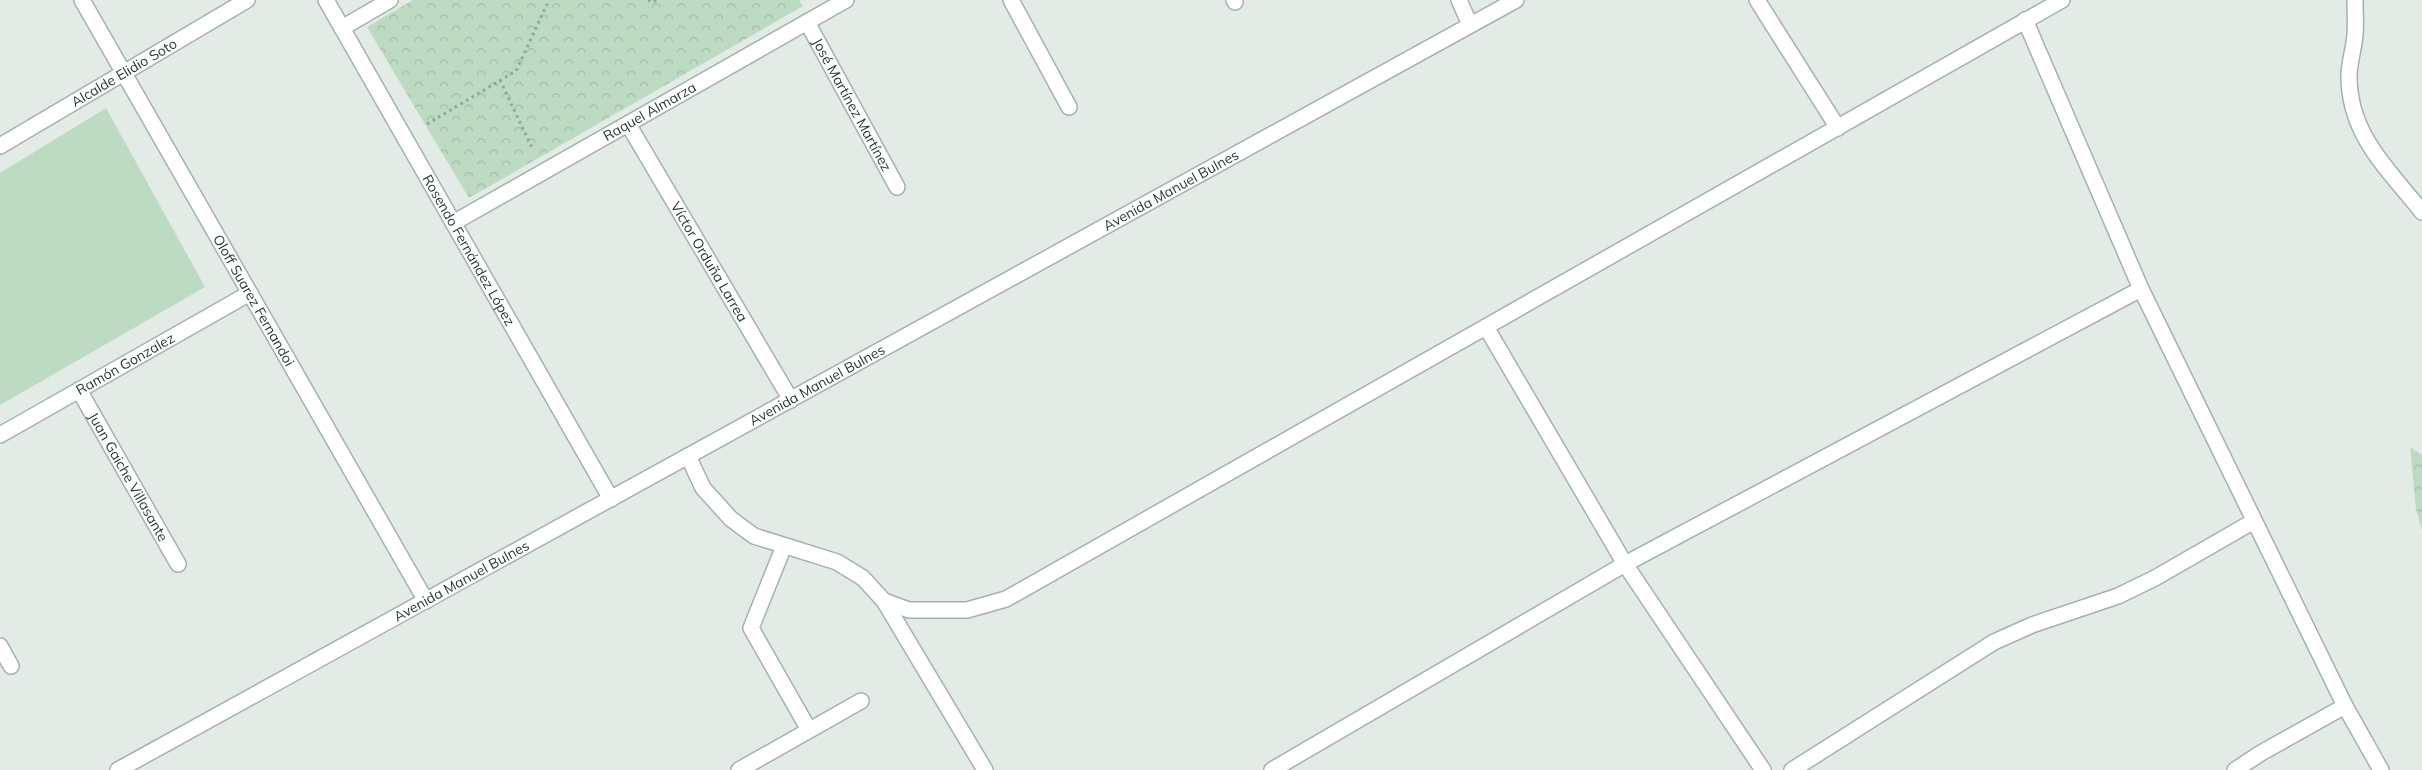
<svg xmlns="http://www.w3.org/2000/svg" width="2422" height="770" font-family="Mulish,sans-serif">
<defs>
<pattern id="forest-crowns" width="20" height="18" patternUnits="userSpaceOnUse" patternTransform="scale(1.25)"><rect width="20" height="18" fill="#bddac2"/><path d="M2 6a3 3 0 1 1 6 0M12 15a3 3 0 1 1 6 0" fill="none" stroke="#a2bca7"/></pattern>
</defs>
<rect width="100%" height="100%" fill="#e2ebe6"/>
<!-- grass -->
<path fill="#bddac2" d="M106 108 205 287 0 405V173Z"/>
<!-- forest -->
<path fill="url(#forest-crowns)" d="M413 0H799L803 6 469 198 367 27Z
M2410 447 2422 455V531L2416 509Z"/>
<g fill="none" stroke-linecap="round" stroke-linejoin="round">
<!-- minor casing -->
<g stroke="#a5b2ac" stroke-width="18">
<g id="minor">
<path id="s1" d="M82 0 426 601"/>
<path id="s2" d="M326 0 611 499"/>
<path d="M1011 0 1069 107"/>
<path d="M1234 0 1235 2"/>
<path d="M1459 0 1470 25"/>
<path d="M1757 0 1838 128"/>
<path d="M2355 0C2355 11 2356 23 2355 35 2354 48 2349 63 2349 76 2349 135 2388 169 2422 212"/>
<path d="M2025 20 2141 289 2345 706 2381 770"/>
<path id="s3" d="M807 22 897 187"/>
<path d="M342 28 390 0"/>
<path id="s4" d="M628 124 791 400"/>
<path id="s5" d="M0 146 247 0"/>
<path id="s6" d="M453 223 846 0"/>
<path d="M1486 327 1625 564 1763 770"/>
<path id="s7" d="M79 390 178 564"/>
<path id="s8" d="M0 435 250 293"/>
<path d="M688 456 703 488 731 519 754 536 837 562 863 578 884 601 909 610H967L1006 599 2062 0"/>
<path d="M784 546 751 628 809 730"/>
<path d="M884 601 985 770"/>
<path d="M0 646 11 666"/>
<path d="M739 770 861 701"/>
<path d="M1272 770 1625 564 2141 289"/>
<path d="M1792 770 1994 642 2032 625 2118 596 2155 578 2254 521"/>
<path d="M2235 770 2261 753 2345 706"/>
</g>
</g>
<!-- tertiary casing -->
<g stroke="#a5b2ac" stroke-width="18">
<g id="tertiary">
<path id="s9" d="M118 770 1516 0"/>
</g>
</g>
<!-- path -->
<path stroke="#86ab9b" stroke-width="3" stroke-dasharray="2.5 4" stroke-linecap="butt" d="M648 0 653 2 656 0
M500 80 532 148
M427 124 516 71 549 0"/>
<!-- minor -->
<use href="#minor" stroke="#fff" stroke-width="15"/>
<!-- tertiary -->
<use href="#tertiary" stroke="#fff" stroke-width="15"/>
</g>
<g text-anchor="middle" stroke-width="4" stroke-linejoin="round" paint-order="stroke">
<!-- street labels -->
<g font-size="14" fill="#243a32" stroke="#f2f8f4">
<text dy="5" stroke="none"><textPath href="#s5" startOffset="144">Alcalde Elidio Soto</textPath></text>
<text dy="5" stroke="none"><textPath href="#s3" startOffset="94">José Martínez Martínez</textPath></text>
<text dy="5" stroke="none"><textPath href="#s6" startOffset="226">Raquel Almarza</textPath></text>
<text dy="5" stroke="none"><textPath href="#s9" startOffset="1202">Avenida Manuel Bulnes</textPath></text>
<text dy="5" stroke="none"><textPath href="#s2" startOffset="288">Rosendo Fernández López</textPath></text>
<text dy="5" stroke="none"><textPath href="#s4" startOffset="160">Víctor Orduña Larrea</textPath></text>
<text dy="5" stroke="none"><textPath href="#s1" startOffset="346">Oloff Suarez Fernandoi</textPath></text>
<text dy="5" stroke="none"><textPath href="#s8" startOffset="144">Ramón Gonzalez</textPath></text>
<text dy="5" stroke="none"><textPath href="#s9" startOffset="798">Avenida Manuel Bulnes</textPath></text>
<text dy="5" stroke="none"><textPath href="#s7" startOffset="100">Juan Gaiche Villasante</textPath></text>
<text dy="5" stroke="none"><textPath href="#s9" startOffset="392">Avenida Manuel Bulnes</textPath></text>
</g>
</g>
</svg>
